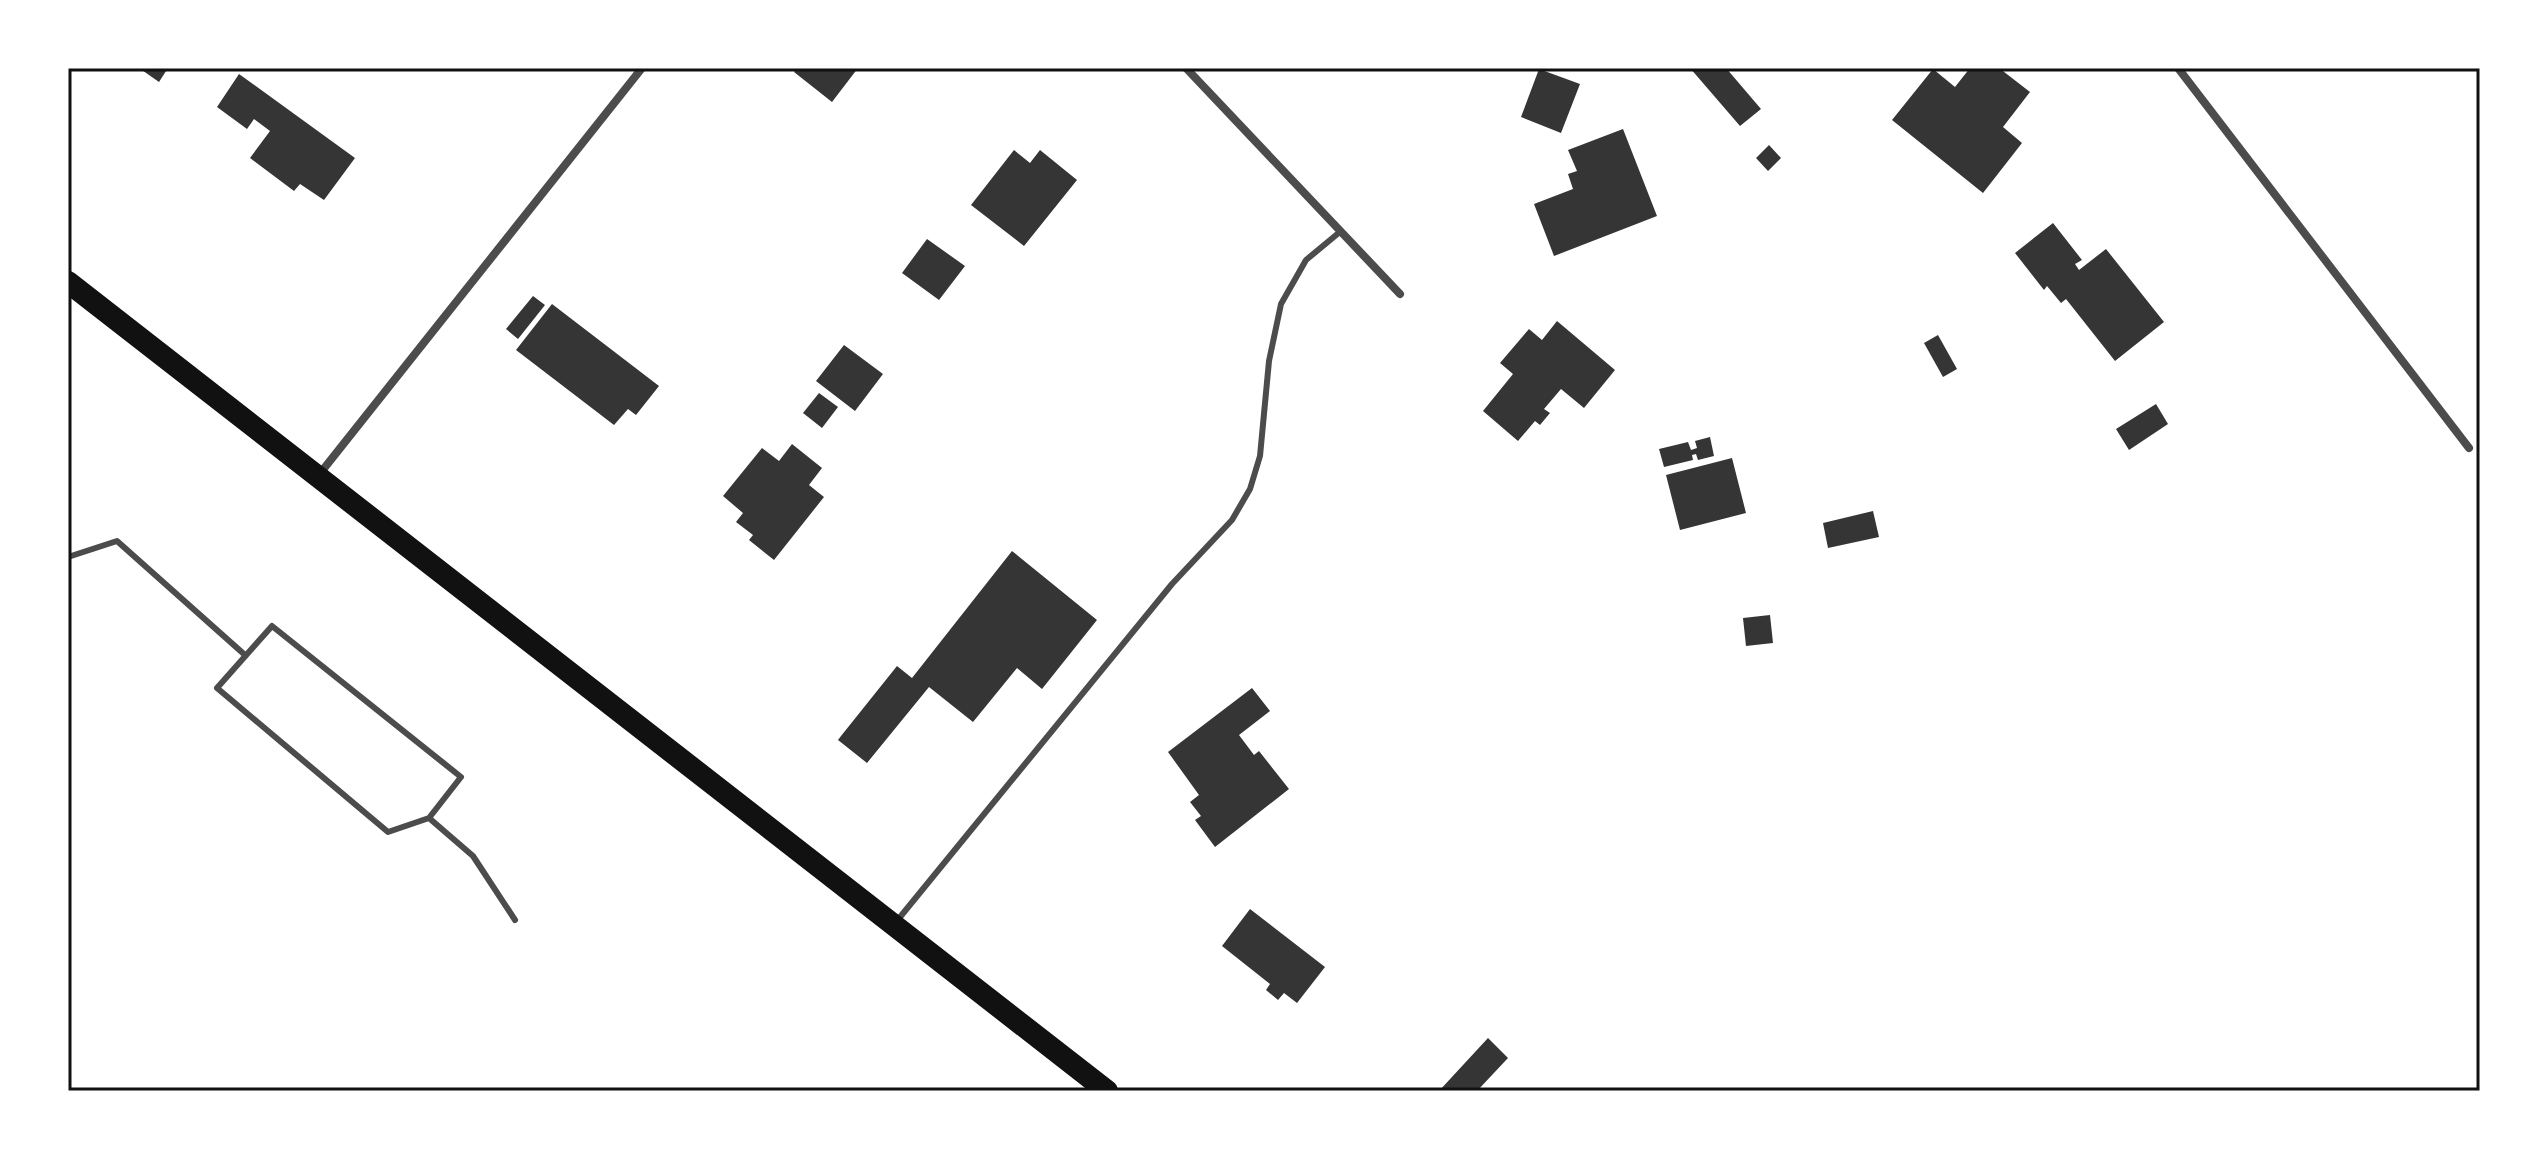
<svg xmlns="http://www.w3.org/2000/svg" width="2548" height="1159" font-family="Roboto,sans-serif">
<rect width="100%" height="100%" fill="#fff"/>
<!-- building -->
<path fill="#353535" d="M139 68H168L159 82Z
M797 68H858L832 102 794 72Z
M1690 68H1726L1761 109 1740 126Z
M1970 68H1999L2030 92 2003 127 2022 143 1983 193 1892 120 1933 69 1955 87Z
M1539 69 1580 84 1561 133 1521 117Z
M239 74 355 158 324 200 300 184 294 191 250 158 270 131 254 119 247 129 217 107Z
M1623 129 1657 216 1554 256 1534 204 1573 189 1568 174 1577 171 1568 150Z
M1769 145 1781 158 1768 171 1756 158Z
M1014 150 1030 163 1040 150 1077 180 1024 246 971 205Z
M2053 223 2082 260 2075 264 2079 270 2106 249 2164 322 2115 361 2066 299 2061 303 2047 286 2044 290 2015 253Z
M927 239 965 266 939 300 902 273Z
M533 296 545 305 518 339 506 329Z
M552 304 659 386 636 415 628 409 614 425 516 350Z
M1557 321 1615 370 1584 408 1561 389 1544 409 1550 413 1540 425 1535 421 1518 441 1483 411 1513 374 1500 363 1529 329 1542 340Z
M1938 335 1957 369 1943 377 1924 343Z
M844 345 883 374 855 411 816 381Z
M819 393 838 407 822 428 803 413Z
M2156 404 2168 424 2129 450 2116 429Z
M1710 437 1714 456 1698 460 1696 454 1692 455 1693 460 1664 467 1659 449 1688 442 1691 450 1697 448 1695 441Z
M792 444 822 468 809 485 824 497 774 560 749 540 753 535 736 522 743 513 723 496 762 448 779 461Z
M1732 458 1746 513 1680 530 1666 475Z
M1873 511 1879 537 1828 548 1823 523Z
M1012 551 1097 620 1042 689 1017 668 973 722 929 687 867 763 838 740 841 736 897 666 912 678Z
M1770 615 1773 643 1746 646 1743 618Z
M1252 688 1270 711 1239 735 1254 755 1259 751 1289 789 1215 847 1195 820 1201 816 1190 802 1199 795 1168 752Z
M1250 909 1325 967 1297 1003 1284 993 1278 1000 1266 990 1270 984 1222 946Z
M1488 1038 1508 1058 1477 1091H1439Z"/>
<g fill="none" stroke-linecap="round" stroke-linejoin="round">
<!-- service -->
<path stroke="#4c4c4c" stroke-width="6" d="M68 557 117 541 245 655
M272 626 461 777 429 818 388 832 217 688Z
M429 818 473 856 515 920
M896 922 1172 584 1232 520 1250 489 1260 456 1269 361 1281 304 1306 260 1341 231"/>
<!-- minor -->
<path stroke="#4c4c4c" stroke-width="8" d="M1186 68 1400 294
M2178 68 2469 448
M318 476 642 68"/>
<!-- trunk -->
<path stroke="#111" stroke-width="22" d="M68 282 1107 1091"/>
</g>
<!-- border -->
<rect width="2548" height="1159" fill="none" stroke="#ffffff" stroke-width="140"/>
<rect x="70" y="70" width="2408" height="1019" fill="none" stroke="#111" stroke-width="3"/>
</svg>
